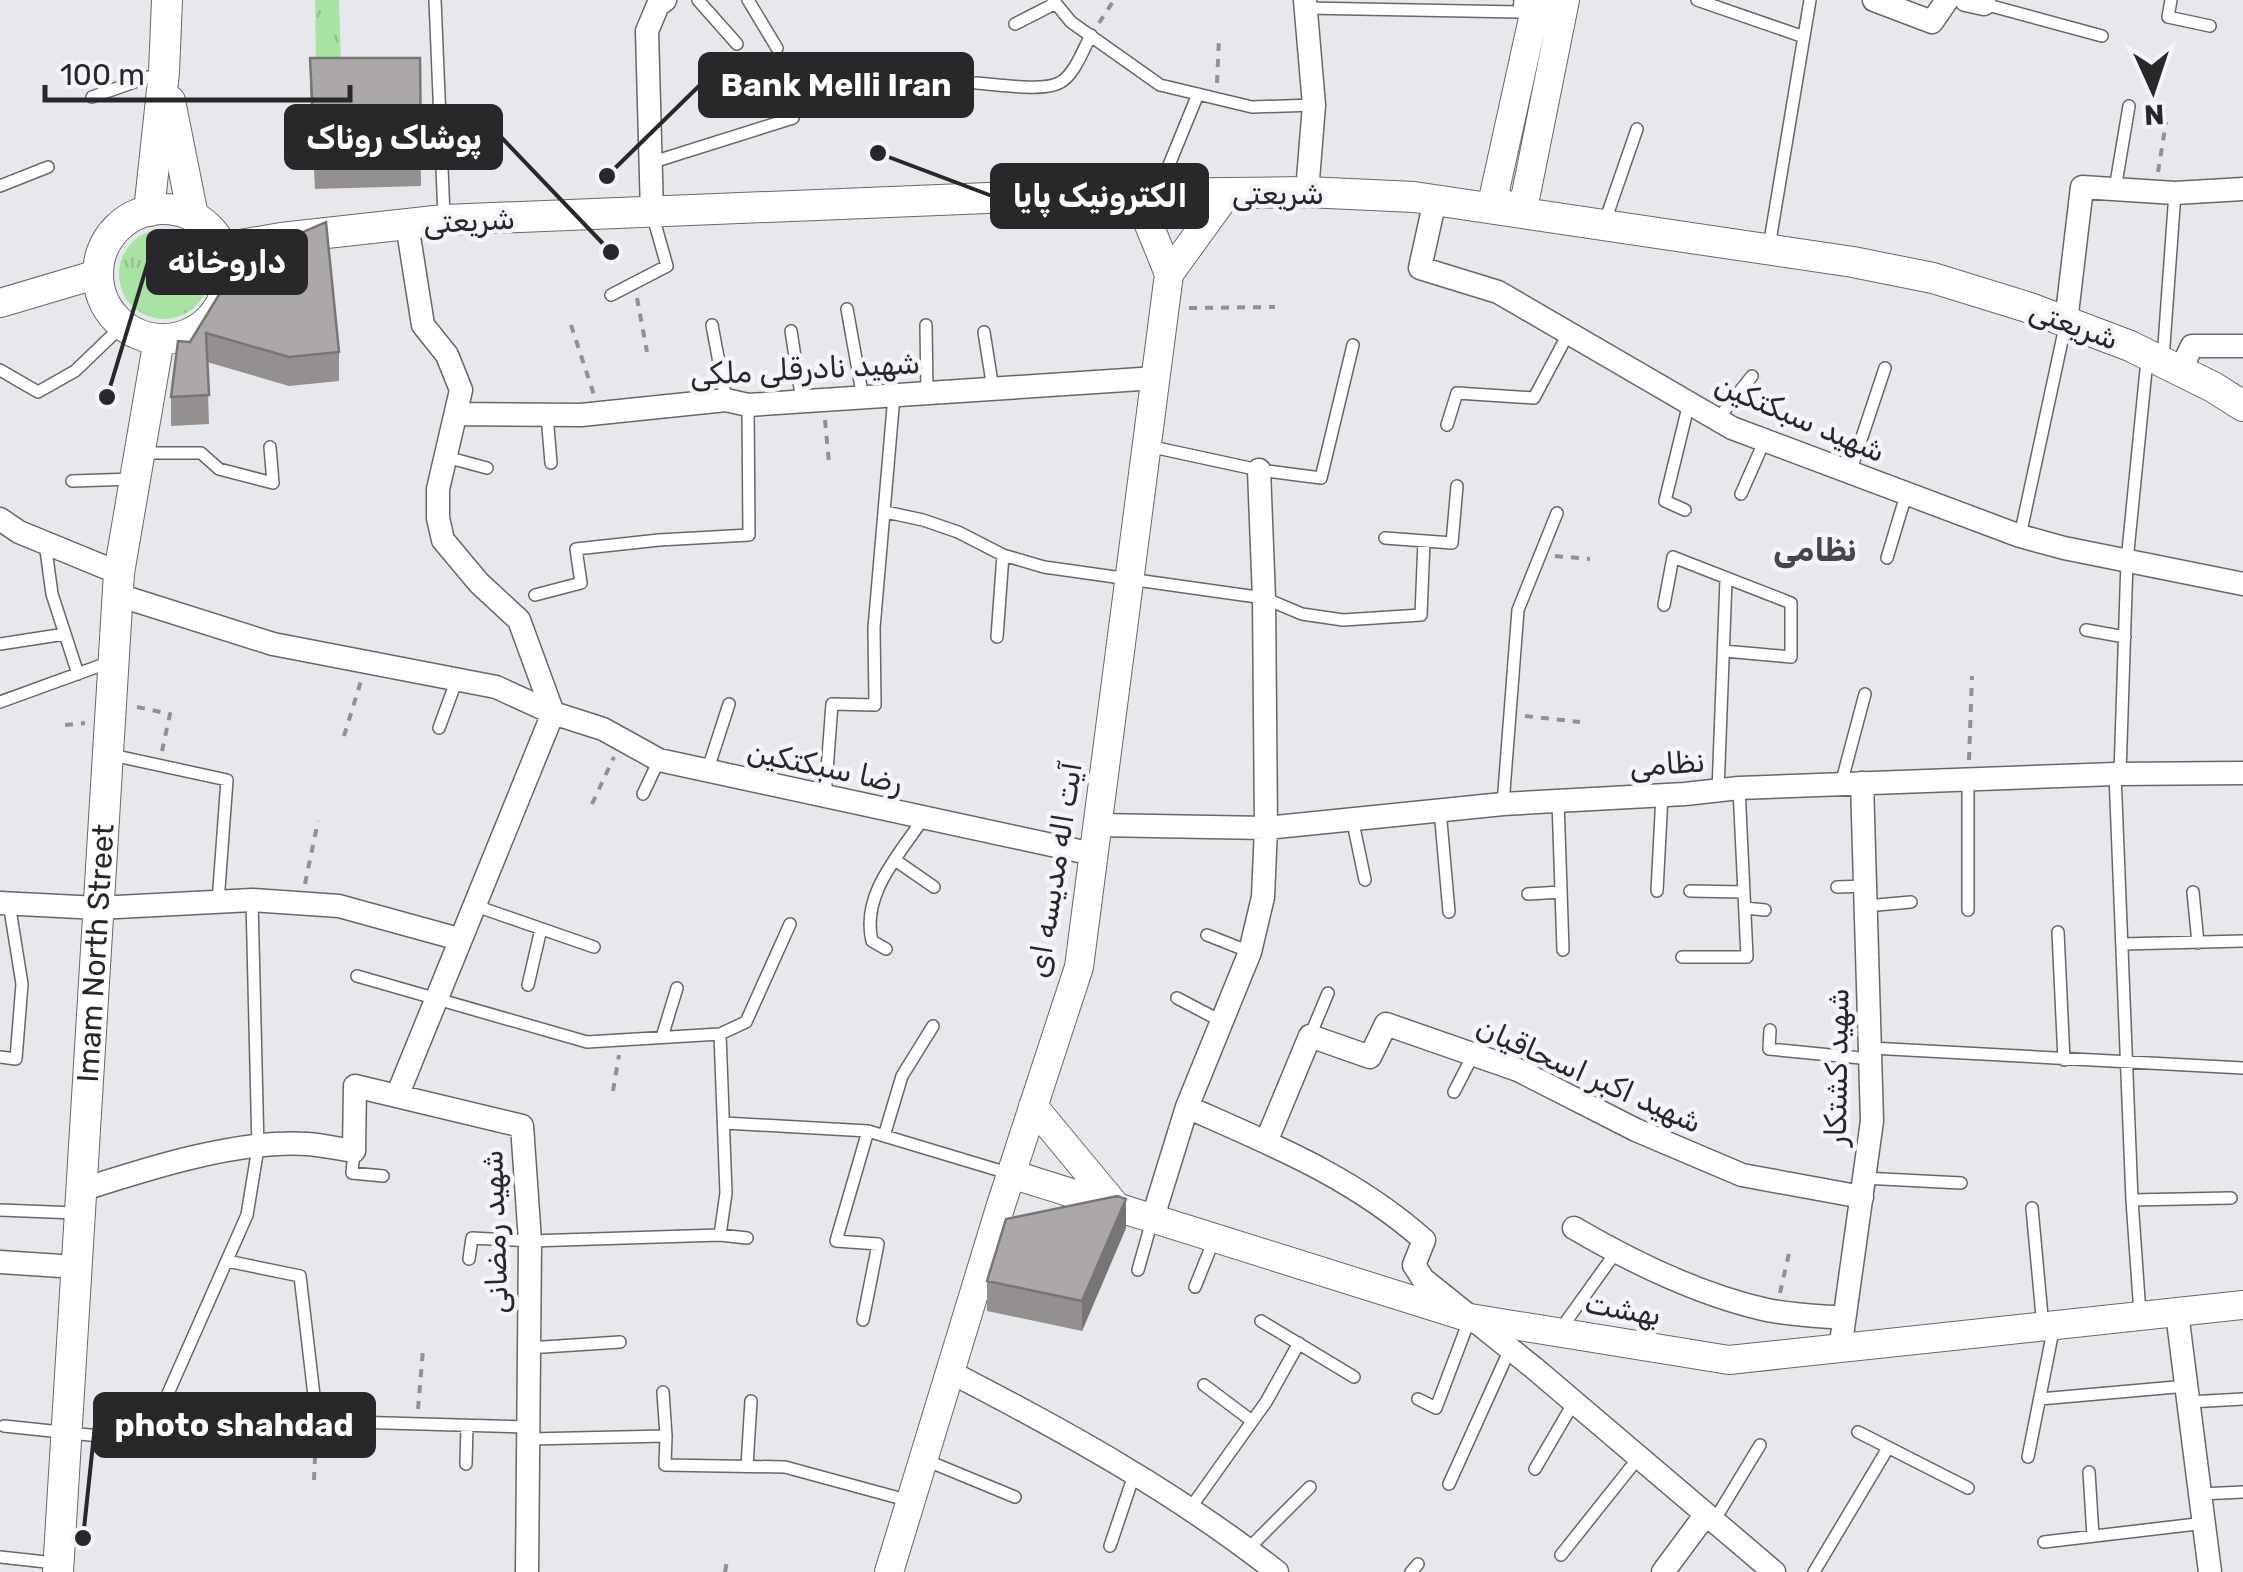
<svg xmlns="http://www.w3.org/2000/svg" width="2243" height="1572" font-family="Rubik,'Noto Naskh Arabic',sans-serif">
<defs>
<pattern id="grass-tufts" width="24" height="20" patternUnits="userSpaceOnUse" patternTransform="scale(2.5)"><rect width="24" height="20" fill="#a8e3a3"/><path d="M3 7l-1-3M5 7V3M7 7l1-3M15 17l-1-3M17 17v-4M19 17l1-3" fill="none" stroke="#91c38c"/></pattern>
</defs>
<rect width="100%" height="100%" fill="#e6e8eb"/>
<!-- grass -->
<path fill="url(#grass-tufts)" d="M315 0H339L341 63H316Z
M119 274a45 45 0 1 1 90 0a45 45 0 1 1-90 0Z"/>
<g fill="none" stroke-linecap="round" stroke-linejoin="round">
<!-- service casing -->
<g stroke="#66676a" stroke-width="14">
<path id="service" d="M435 0 444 216
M698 0 737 44
M748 0 777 48
M1053 0 1071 22 1160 85 1252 107 1314 105
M1697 0 1804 37
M2171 0 2168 17 2210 26
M1984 4 2102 36
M1306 8 1519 12 1520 0
M1015 24 1056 3
M976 83C995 84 1042 92 1059 83 1074 76 1083 50 1091 35
M92 97 160 73
M650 163 793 118
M0 186 48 167
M2115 189 2129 106
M1158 192 1198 94
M1604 224 1637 129
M1769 247 1810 0
M611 295 667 266 652 213
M847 309 863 398
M712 325 726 400
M926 325 927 393
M791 331 802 401
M984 332 993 389
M2163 359 2175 193
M0 370 38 392 75 371 123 325
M547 415 551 463
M1717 420 1752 376
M1447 425 1457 393 1534 398 1568 334
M1148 446 1259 470 1321 478 1353 345
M143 453H201L219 469 273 483 270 447
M446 457 487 468
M1850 473 1885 368
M72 481 134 479
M1741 494 1764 442
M1685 510 1665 501 1689 403
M886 512 923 520 958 532 1003 555 1044 567 1264 598 1302 614 1343 620 1421 615 1424 541
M2020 536 2066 322
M1385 538 1452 543 1457 486
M45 543 52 594 78 674
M1887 558 1906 495
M535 595 581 583 576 549 659 540 749 535 748 405
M1664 605 1673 557 1791 603V657L1724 651
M2086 630 2125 637
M997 637 1003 555
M0 644 65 634
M0 702 110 662
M439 728 457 679
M112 755 227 780 218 902
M707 772 729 704
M2115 774 2132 1200 2140 1314
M2120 774 2127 561 2147 360
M1968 780V910
M1841 784 1865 694
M1718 791 1726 580
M643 794 659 760
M825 797 832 704 875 705 874 628 894 396
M1558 801 1563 950
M1503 804 1518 610 1557 513
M1440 810 1449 912
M1352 818 1365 880
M895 860 934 887
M1837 887 1866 886
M1657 891 1662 795
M1690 891 1744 892
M2193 892 2198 943
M1528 894 1561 892
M473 905 594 947
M1866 906 1911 902
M1745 908 1765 910
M2058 932 2064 1060
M1207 935 1250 952
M2122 944 2243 941
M886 949 872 941C861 895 898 856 923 819
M1682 957H1747L1739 788
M357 976 587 1042 720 1034 726 1193 720 1235
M528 985 541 929
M1177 998 1221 1021
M1770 1030 1769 1049 1871 1059
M720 1034 746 1022 790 924
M1310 1036 1328 993
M662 1037 677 988
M1871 1048 2243 1068
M0 1057 16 1059 22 984 9 903
M1454 1092 1473 1055
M725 1123 868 1131 1011 1174
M884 1136 902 1076 933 1026
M354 1151 352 1173 383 1176
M1863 1178 1961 1183
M2132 1200 2231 1198
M2032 1208 2043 1327
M0 1210 76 1213
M469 1259 472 1238 530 1241 720 1235 747 1238
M227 1261 300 1276 317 1421 527 1427
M1138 1270 1153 1217
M1195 1287 1215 1237
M863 1320 878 1244 836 1241 868 1131
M1261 1321 1354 1377
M1560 1330 1616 1252
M528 1348 620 1342
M1204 1385 1252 1421
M663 1392 666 1436
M1418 1399 1436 1408 1470 1318
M2040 1399 2187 1386
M2189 1402 2243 1399
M4 1426 147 1441 247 1215 258 1148 252 900
M1858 1432 1968 1488
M529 1439 666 1436 665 1465 785 1467 910 1501
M147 1441 175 1426 236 1425
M2028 1457 2054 1326
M923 1459 1015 1497
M466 1464 467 1425
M747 1466 751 1401
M1535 1469 1574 1402
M2089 1472 2093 1536
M1449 1484 1510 1349
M2201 1494 2243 1492
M1189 1510 1266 1402 1299 1343
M1714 1521 1760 1445
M2044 1542 2205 1523
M1110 1546 1134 1475
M1248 1549 1310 1487
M1561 1555 1639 1457
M0 1557 55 1563
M1411 1572 1418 1564
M1814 1572 1888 1448"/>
</g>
<!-- minor casing -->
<g stroke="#66676a" stroke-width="25">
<path id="minor" d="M1305 0 1314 105 1307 192
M1874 0 1932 22 1947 0
M1966 0 1984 4V0
M1435 200 1420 268 1498 292 1732 428 2020 536 2064 548 2243 584
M652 213 647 31 658 5 665 0
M407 224 423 325 447 355 461 390 438 489V518L443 540 479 583 519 620 553 713
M2066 322 2082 187 2175 193 2243 189
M2180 371 2192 346H2243
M457 414 581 415 726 400 748 405 1156 378
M0 519 19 532 119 573
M118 595 273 644 496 687 553 713 603 729 659 760 1093 854
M1097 825 1266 828 1503 804 1685 794 1739 788 2115 774 2243 773
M0 903 98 908 252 900 339 906 459 939
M397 1096 553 713
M1187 1107C1273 1145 1353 1177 1424 1240L1414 1265 1423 1279 1534 1368 1774 1572
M1266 1142 1310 1036 1370 1057 1386 1024 1518 1070 1636 1130 1742 1175 1862 1197
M81 1190C146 1169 239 1139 308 1144 323 1145 338 1149 354 1151L355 1086 522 1126 530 1241 527 1572
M1153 1217 1187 1107 1250 952 1263 897 1266 828 1264 598 1259 470
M1574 1228C1634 1263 1699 1295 1767 1310 1792 1315 1819 1316 1844 1318
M0 1262 76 1267
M2177 1313 2210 1572
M1840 1350 1872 1121 1862 783
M950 1372C1063 1430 1177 1493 1277 1572
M1663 1572 1706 1514"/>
</g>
<!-- tertiary casing -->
<g stroke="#66676a" stroke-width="30">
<path id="tertiary" d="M1537 0 1494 195 1510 210 1525 199 1565 0
M1169 274 1227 194
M0 303 98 274
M1033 1106 1115 1205
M1011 1174 1470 1318 1729 1360 2243 1305
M889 1572 1001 1205 1079 967 1169 274 1137 195"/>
</g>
<!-- secondary casing -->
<g stroke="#66676a" stroke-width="32">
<g id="secondary">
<path d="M170 101 193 216"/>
<circle cx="163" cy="274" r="65"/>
<path d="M149 211 164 72 167 0"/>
<path d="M223 248 281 238 444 220 1063 195 1307 192 1414 197 1853 262 1933 278 2030 308 2130 346 2213 387 2243 406"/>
<path id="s1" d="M58 1572 119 573 159 339"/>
</g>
</g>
<!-- path -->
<path stroke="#909194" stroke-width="4" stroke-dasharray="8 8" stroke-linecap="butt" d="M1099 23 1114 0
M1217 83 1219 38
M2158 172 2166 122
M637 298 647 352
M1189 308 1275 307
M571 325 594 395
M825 420 829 463
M1555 556 1590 559
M137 707 170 714 162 751
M1525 716 1580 722
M65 725 85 723
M344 736 361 681
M1969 760 1972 676
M592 804 614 757
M305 884 318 821
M613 1091 619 1055
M1780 1293 1790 1249
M418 1409 423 1350
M314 1480 316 1435
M725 1572 727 1561"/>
<!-- service -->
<use href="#service" stroke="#fff" stroke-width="11"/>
<!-- minor -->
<use href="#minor" stroke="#fff" stroke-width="22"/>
<!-- tertiary -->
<use href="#tertiary" stroke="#fff" stroke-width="28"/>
<!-- secondary -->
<use href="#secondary" stroke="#fff" stroke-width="30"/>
</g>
<!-- wall -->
<path fill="#949090" d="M310 58H420L421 186 315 189 310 88Z
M241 259 339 352V381L289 386 207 362 209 424 171 426V397Z
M1126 1228 1082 1331 987 1311V1281Z"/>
<!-- shaded-wall -->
<path fill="#787675" d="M1126 1199V1228L1082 1331V1301Z"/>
<!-- building -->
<path fill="#aca8a7" stroke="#787675" stroke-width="2.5" d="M310 58H420L421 156 315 159Z
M326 222 339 352 289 357 206 333 209 395 171 397 178 341 190 342 241 259Z
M1117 1196 1126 1199 1082 1301 987 1281 1006 1219Z"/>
<g text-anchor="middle" stroke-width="9" stroke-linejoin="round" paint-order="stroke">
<!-- street labels -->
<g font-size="30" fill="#28282a" stroke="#f3f5f9">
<text x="1278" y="204">شریعتی</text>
<text transform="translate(469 221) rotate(-3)" y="10">شریعتی</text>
<text transform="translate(2074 325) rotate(20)" y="10">شریعتی</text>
<text transform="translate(805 369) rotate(-3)" y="10">شهید نادرقلی ملکی</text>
<text transform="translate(1800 418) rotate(23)" y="10">شهید سبکتکین</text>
<text transform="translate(1667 764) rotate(-4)" y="10">نظامی</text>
<text transform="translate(825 767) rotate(12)" y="10">رضا سبکتکین</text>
<text transform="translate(1055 870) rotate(-81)" y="10">آیت اله مدیسه ای</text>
<text dy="10" stroke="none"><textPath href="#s1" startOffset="620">Imam North Street</textPath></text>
<text transform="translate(1837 1067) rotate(-89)" y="10">شهید کشتکار</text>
<text transform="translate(1589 1075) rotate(24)" y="10">شهید اکبر اسحاقیان</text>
<text transform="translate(495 1232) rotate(-92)" y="10">شهید رمضانی</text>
<text transform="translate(1623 1309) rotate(10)" y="10">بهشت</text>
</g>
<!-- neighbourhood labels -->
<g font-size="32" font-weight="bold" fill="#454649" stroke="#f3f5f9">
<text x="1815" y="561">نظامی</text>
</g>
</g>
<!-- callouts -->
<path fill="none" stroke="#28282a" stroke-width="4" d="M607 176L700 85M611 252L501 137M878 153L992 196M107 397L148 262M83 1538L95 1425"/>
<g fill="#28282a" stroke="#f3f5f9" stroke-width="4">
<circle cx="607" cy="176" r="10"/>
<circle cx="611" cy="252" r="10"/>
<circle cx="878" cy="153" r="10"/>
<circle cx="107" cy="397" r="10"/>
<circle cx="83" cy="1538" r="10"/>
</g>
<g fill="#28282a" stroke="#28282a" stroke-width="4">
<rect x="700" y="54" width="272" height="62" rx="10"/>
<rect x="286" y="106" width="215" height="62" rx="10"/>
<rect x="992" y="165" width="215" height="62" rx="10"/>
<rect x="148" y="231" width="158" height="62" rx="10"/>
<rect x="95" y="1394" width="279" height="62" rx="10"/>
</g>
<g font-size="32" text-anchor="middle" font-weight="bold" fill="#fff">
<text x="836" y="96">Bank Melli Iran</text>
<text x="394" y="149">پوشاک روناک</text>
<text x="1100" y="207">الکترونیک پایا</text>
<text x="227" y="273">داروخانه</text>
<text x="234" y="1436">photo shahdad</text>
</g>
<!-- north arrow -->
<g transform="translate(2153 90) rotate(177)" stroke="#f3f5f9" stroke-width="8" paint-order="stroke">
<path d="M0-8L18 38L0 25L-18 38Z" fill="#28282a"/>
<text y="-15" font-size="28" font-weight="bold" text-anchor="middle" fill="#28282a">N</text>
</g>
<!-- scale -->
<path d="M45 85v15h305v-15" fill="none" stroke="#28282a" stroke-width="5"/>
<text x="60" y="85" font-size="30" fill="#28282a" stroke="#f3f5f9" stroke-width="8" paint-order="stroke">100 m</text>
</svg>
